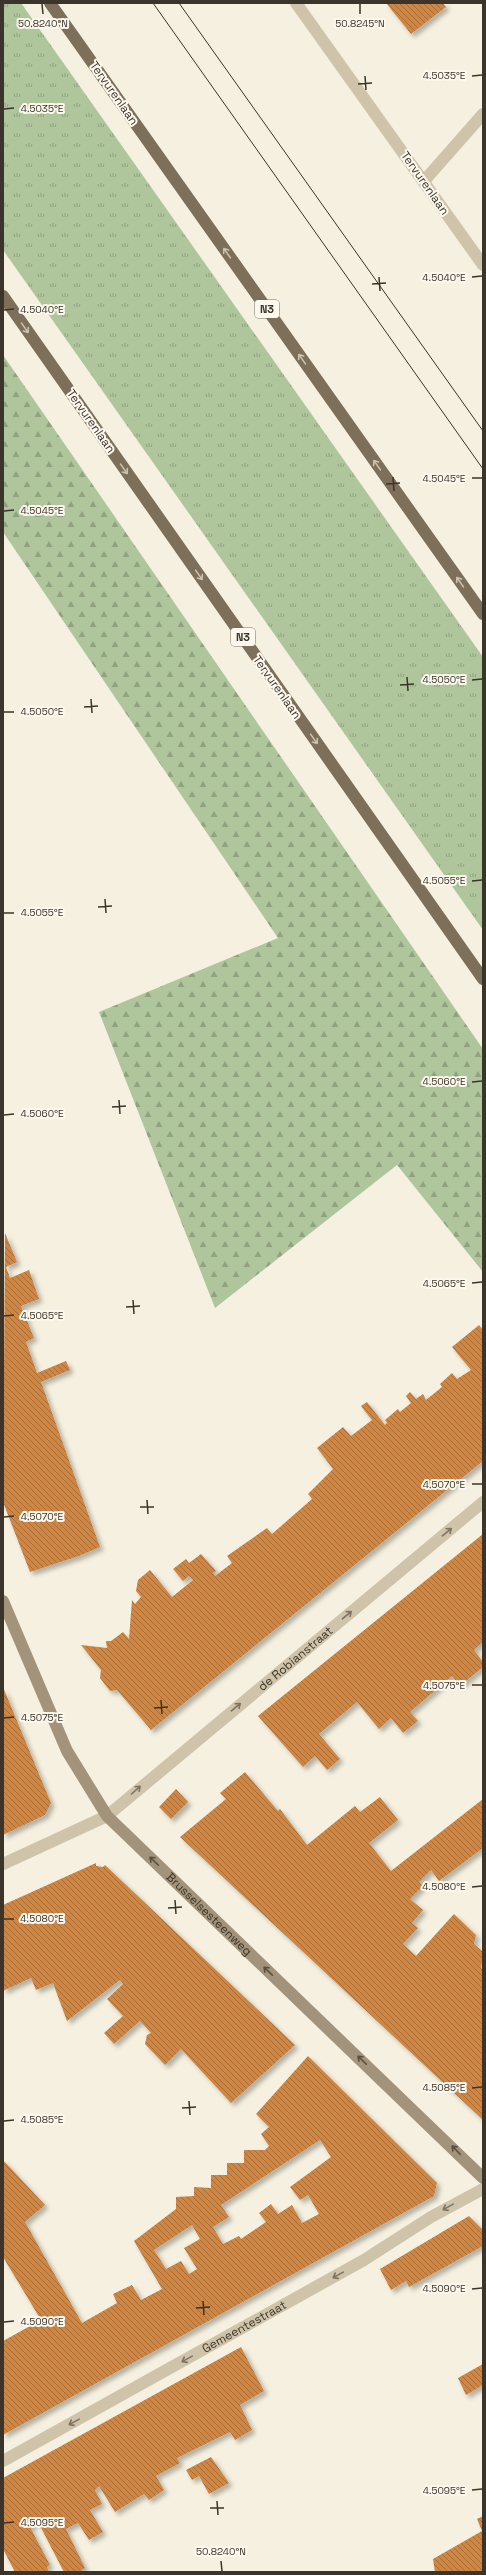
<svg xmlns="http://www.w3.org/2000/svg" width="486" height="2575" font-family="'Space Grotesk',sans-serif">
<defs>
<pattern id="grass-tufts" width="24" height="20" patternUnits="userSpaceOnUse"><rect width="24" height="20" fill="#afc69d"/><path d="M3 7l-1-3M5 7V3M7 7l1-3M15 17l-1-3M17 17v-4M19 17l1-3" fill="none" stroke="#90a280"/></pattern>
<pattern id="forest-firs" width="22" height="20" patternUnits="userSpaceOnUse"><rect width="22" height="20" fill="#afc69d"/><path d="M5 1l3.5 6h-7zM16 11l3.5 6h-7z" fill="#90a280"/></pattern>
<pattern id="building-back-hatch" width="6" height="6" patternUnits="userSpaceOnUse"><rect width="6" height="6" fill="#cf8643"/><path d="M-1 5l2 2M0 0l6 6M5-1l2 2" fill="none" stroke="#a96e38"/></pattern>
<filter id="shadow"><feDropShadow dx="3.5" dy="3.5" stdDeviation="2" flood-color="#0004"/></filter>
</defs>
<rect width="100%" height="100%" fill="#f5f0df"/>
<!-- grass -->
<path fill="url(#grass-tufts)" d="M3 3H21L483 657V930L3 250Z"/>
<!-- forest -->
<path fill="url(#forest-firs)" d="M3 355 483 1049V1272L397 1165 215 1308 99 1012 278 938 3 532Z"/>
<!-- building -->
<path fill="url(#building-back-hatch)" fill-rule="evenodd" filter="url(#shadow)" d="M386 3H443L446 7 411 34Z
M5 1233 17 1262 6 1267 10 1278 29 1270 39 1299 21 1306 34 1338 26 1342 37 1373 66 1361 70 1370 41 1382 100 1547 79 1556 30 1572 3 1502Z
M479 1325 483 1330V1461L151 1730 117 1690 110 1691 100 1678 101 1670 81 1645 107 1648 106 1641H111L123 1632 129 1639 132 1600 135 1604 141 1597 136 1591 138 1580 150 1570 172 1597 193 1580 189 1576 183 1581 173 1569 186 1559 189 1563 201 1554 216 1571 213 1573 215 1576 232 1563 227 1556 267 1528 272 1534 312 1499 308 1494 333 1469 317 1448 343 1427 351 1436 372 1420 361 1406 367 1402 385 1425 387 1423 385 1420 398 1409 400 1412 411 1403 406 1396 410 1392 416 1399 423 1394 426 1400 442 1387 440 1384 452 1373 457 1379 471 1370 452 1347Z
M483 1534V1642L474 1650 483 1662V1667L460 1686 452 1676 410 1712 418 1721 403 1733 391 1718 379 1729 357 1702 319 1734 340 1759 327 1770 315 1756 303 1767 258 1716Z
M3 1687 51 1803 45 1815 3 1835Z
M245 1772 278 1811 280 1809 307 1845 355 1806 360 1812 380 1797 398 1820 369 1843 391 1871 483 1799V1848L439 1881 431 1870 419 1882 423 1886 410 1899 423 1910 412 1923 418 1928 403 1944 416 1956 454 1914 476 1935 474 1944 483 1952 481 1968 483 1970V2120L180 1837 226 1799 220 1793Z
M176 1789 188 1802 171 1819 159 1807Z
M96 1863V1866L103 1867 105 1865 295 2045 231 2103 181 2049 165 2065 145 2044 147 2035 151 2033 140 2021 114 2044 104 2033 123 2016 107 1999 123 1984 120 1980 67 2021 53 1983 36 1990 31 1978 3 1991V1905Z
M308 2056 437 2183 434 2196 3 2435V2341L41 2320 3 2257V2160L45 2205 25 2222 82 2323 117 2303 113 2294 132 2285 141 2300 162 2289 134 2241 176 2209V2197L194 2196V2187L211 2188V2175H227V2163H244V2150H265L269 2146 261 2134 269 2127 256 2114ZM320 2140 331 2157 290 2187 300 2200 308 2195 319 2214 302 2223 292 2205 278 2214 271 2204 259 2213 266 2222 241 2239 239 2236 223 2244 213 2227 229 2217 221 2205ZM192 2225 200 2239 184 2248 197 2269 189 2274 181 2261 166 2269 154 2250Z
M469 2216 483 2230V2246L409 2287 406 2281 391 2290 380 2269Z
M241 2347 264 2391 240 2405 252 2430 235 2440 230 2432 177 2458 180 2463 156 2476 164 2490 149 2500 144 2494 115 2512 99 2486 95 2490 102 2504 90 2510 103 2532 89 2540 78 2523 66 2529 85 2568 79 2572H64L38 2522 30 2527 50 2565 47 2567 49 2572H15L3 2549V2478Z
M483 2364V2385L466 2395 458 2378Z
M211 2457 229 2483 209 2494 199 2476 192 2480 186 2470Z
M483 2516V2572H435L433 2559 482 2531 477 2519Z"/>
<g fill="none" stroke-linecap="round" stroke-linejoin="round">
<!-- street -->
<g stroke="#cfc3aa" stroke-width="12">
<path d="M296 3 483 265"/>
<path d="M424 181 483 114"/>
<path id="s1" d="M3 1864 107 1816 483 1502"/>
<path id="s2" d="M3 2461 364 2260 431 2217 483 2189"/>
</g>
<!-- secondary -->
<path stroke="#a3937a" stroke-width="12" id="s3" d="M3 1601 67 1751 107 1816 483 2178"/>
<!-- primary -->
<path stroke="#7e6f5a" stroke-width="12" d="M50 3 483 614
M3 296 483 979"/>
<!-- tram -->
<path stroke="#3b342a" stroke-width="1" d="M153 3 483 469
M179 3 483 431"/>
</g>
<!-- one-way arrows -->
<defs><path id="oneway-shaft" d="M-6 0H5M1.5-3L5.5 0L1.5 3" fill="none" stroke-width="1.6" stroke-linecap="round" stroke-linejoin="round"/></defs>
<g stroke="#cac1b2">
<use href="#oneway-shaft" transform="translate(227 253) rotate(-125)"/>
<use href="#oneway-shaft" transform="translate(25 328) rotate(55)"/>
<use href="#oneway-shaft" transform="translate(302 359) rotate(-125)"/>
<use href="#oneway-shaft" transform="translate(377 465) rotate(-125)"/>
<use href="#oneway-shaft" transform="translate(124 469) rotate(55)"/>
<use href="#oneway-shaft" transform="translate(199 575) rotate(55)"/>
<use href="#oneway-shaft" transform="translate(460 582) rotate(-125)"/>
<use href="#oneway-shaft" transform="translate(314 739) rotate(55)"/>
</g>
<g stroke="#7e7464">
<use href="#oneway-shaft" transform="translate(447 1532) rotate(-40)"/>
<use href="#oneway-shaft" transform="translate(347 1615) rotate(-40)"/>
<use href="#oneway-shaft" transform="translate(236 1707) rotate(-40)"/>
<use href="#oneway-shaft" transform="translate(136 1790) rotate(-42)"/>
<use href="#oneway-shaft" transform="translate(448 2207) rotate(151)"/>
<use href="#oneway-shaft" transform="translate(338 2275) rotate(151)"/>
<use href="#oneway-shaft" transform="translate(187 2359) rotate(151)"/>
<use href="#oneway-shaft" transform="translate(74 2422) rotate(151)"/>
</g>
<g stroke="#5a5042">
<use href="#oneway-shaft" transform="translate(154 1861) rotate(-136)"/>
<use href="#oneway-shaft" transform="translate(268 1971) rotate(-136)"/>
<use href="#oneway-shaft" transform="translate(362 2060) rotate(-136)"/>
<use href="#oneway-shaft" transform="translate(456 2150) rotate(-134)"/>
</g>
<!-- ticks -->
<path fill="none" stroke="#3b342a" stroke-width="1.5" d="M42 4 43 14M360 4V14M365 76 366 90M472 76 482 75M358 84 372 83M4 109 14 108M379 277 380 291M472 277 482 276M372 284 386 283M4 310 14 309M393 477 394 491M472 478H482M386 484 400 483M4 511 14 510M407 677 408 691M472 680 482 679M400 685 414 684M91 699 92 713M84 707 98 706M4 712H14M472 881 482 880M105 899 106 913M98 907 112 906M4 913H14M472 1082 482 1081M119 1100 120 1114M112 1107 126 1106M4 1115 14 1114M472 1283 482 1282M133 1300 134 1314M126 1307 140 1306M4 1316 14 1315M472 1484H482M147 1500 148 1514M140 1507H154M4 1517 14 1516M472 1685H482M161 1700 162 1714M154 1708 168 1707M4 1718 14 1717M472 1887 482 1886M175 1900 176 1914M168 1908 182 1907M4 1919H14M472 2088 482 2087M189 2101 190 2115M182 2108 196 2107M4 2121 14 2120M472 2289 482 2288M203 2301 204 2315M196 2308 210 2307M4 2322 14 2321M472 2490 482 2489M217 2501 218 2515M210 2508H224M4 2523 14 2522M221 2561 222 2571"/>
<g text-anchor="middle" stroke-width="4" stroke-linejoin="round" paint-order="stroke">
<!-- shield labels -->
<g fill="#fcf8ed" stroke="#756f64" stroke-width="1">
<rect x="255" y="300" width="24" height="18" rx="3"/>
<rect x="231" y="628" width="24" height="18" rx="3"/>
</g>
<g font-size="11" font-weight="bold" fill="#3b342a">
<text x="267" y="313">N3</text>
<text x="243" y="641">N3</text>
</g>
<!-- street labels -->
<g font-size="12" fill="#3b342a" stroke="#fcf8ed">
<text transform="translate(114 93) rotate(55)" y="4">Tervurenlaan</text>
<text transform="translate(425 183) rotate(55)" y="4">Tervurenlaan</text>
<text transform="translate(91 421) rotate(55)" y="4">Tervurenlaan</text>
<text transform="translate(277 687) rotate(55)" y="4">Tervurenlaan</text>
<text dy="4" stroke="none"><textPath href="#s1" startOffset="360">de Robianstraat</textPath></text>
<text dy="4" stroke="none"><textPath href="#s3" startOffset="381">Brusselsesteenweg</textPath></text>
<text dy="4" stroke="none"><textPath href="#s2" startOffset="276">Gemeentestraat</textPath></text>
</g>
</g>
<g font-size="10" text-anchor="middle" fill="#3b342a" stroke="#fcf8ed" stroke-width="4" stroke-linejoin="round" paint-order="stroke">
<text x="43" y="27">50.8240°N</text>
<text x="360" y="27">50.8245°N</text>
<text x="444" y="79">4.5035°E</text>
<text x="42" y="112">4.5035°E</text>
<text x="444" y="281">4.5040°E</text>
<text x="42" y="313">4.5040°E</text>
<text x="444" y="482">4.5045°E</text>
<text x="42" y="514">4.5045°E</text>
<text x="444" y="683">4.5050°E</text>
<text x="42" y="715">4.5050°E</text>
<text x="444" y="884">4.5055°E</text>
<text x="42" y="916">4.5055°E</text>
<text x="444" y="1085">4.5060°E</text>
<text x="42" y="1117">4.5060°E</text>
<text x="444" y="1287">4.5065°E</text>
<text x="42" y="1319">4.5065°E</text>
<text x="444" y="1488">4.5070°E</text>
<text x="42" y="1520">4.5070°E</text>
<text x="444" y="1689">4.5075°E</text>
<text x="42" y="1721">4.5075°E</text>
<text x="444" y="1890">4.5080°E</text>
<text x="42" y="1922">4.5080°E</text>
<text x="444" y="2091">4.5085°E</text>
<text x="42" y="2123">4.5085°E</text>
<text x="444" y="2292">4.5090°E</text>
<text x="42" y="2325">4.5090°E</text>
<text x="444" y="2494">4.5095°E</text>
<text x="42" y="2526">4.5095°E</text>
<text x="221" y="2555">50.8240°N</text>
</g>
<!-- border -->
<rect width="486" height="2575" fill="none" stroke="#3b342a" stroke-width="8"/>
</svg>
